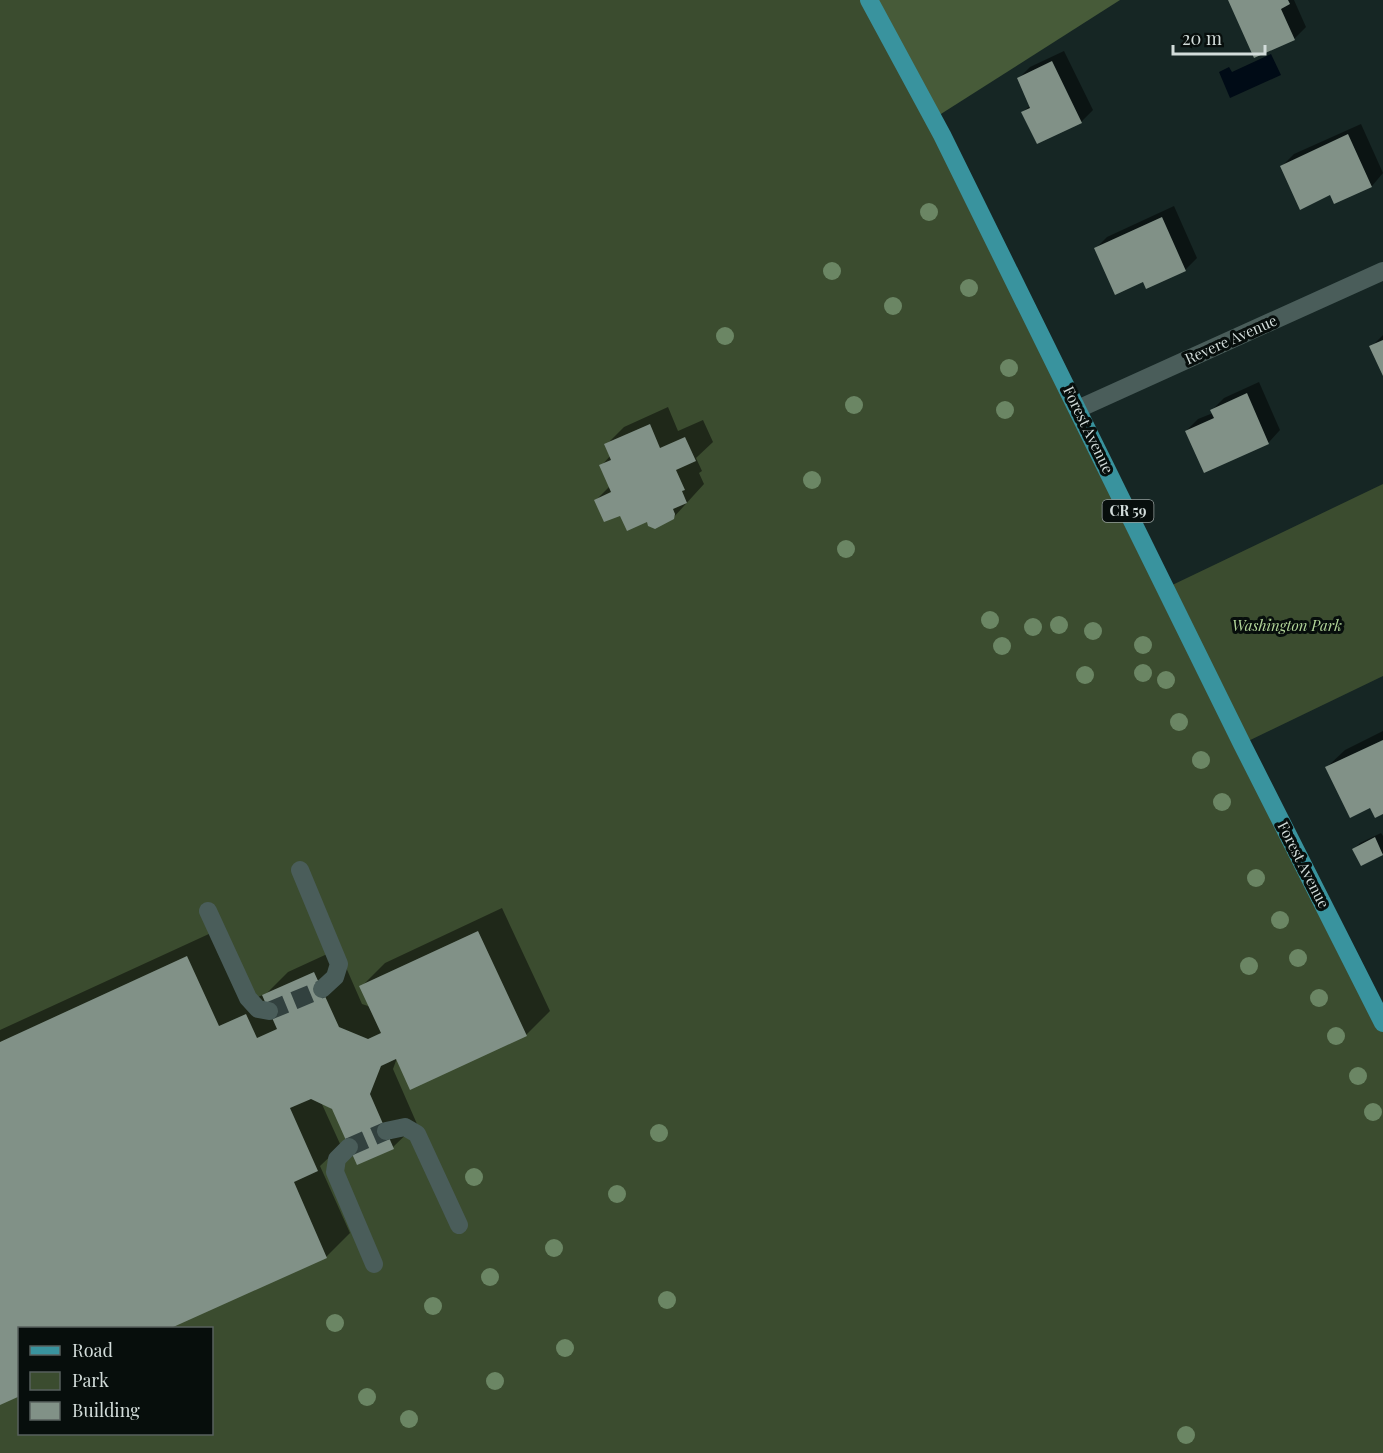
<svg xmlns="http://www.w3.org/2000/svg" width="1383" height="1453" font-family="'Playfair Display',serif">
<rect width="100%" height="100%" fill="#162624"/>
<!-- green -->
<path fill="#3b4c2f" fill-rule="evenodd" d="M0 0H869L1166 588 1383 484V676L1242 744 1383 1023V1453H0ZM20 1328H212V1434H20Z"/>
<!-- forest -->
<path fill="#475b39" d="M869 0H1120L933 119Z"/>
<!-- water -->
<path fill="#000b16" d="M1271 54 1281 75 1230 98 1219 72 1229 67 1232 72Z"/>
<!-- shadow -->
<path fill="#0007" d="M1229 0H1294L1306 27 1294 39Z
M1064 51 1093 110 1081 122 1023 112 1031 105 1018 79 1030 67Z
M1361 124 1383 173 1372 186 1335 202 1331 193 1282 166 1294 154Z
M1174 206 1197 258 1185 270 1143 280 1095 249 1107 237Z
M1383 335V372L1371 347Z
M1259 382 1280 430 1269 442 1204 471 1186 431 1198 419 1213 413 1212 410 1224 398Z
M668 407 678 431 703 420 713 442 696 458 702 471 699 473 704 484 673 518 647 520 620 514 596 500 610 486 601 466 611 455 606 445 624 427Z
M1383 731V812L1371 806 1327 767 1345 750Z
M1381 833 1383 836V853L1362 864 1354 849 1360 843Z
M502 908 550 1011 526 1035 397 1058 393 1069 417 1124 393 1147 321 1102 341 1146 320 1166 350 1233 326 1257 167 1328H20L0 1403V1030L211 933 242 1004 267 993 288 972 338 949 362 1004 371 1007 361 987 385 963Z"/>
<!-- building -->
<path fill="#819187" d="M1228 0H1288L1290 4 1281 9 1295 40 1254 58Z
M1052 61 1082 123 1037 144 1021 112 1030 108 1017 78Z
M1348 134 1372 187 1334 204 1330 195 1300 210 1280 166Z
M1162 217 1186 271 1146 289 1143 282 1115 295 1094 248Z
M1383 340V376L1369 346Z
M1247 393 1269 444 1204 473 1185 431 1214 418 1210 410Z
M650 424 660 448 685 437 696 461 676 470 685 490 682 491 687 503 673 509 675 514 674 519 655 529 648 526 647 522 627 531 620 516 604 522 594 500 611 492 599 465 611 460 604 444Z
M1383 740V814L1375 818 1370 808 1350 818 1325 767Z
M1375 837 1383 855 1361 866 1352 849Z
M478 931 527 1036 410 1090 396 1059 381 1066 370 1094 394 1149 357 1165 332 1109 311 1099 290 1108 318 1171 294 1182 327 1258 171 1328H20V1396L0 1405V1042L187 956 219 1026 246 1014 257 1038 277 1029 262 995 314 972 339 1027 368 1039 381 1033 359 986Z"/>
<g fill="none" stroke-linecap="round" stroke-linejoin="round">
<!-- minor-tunnel -->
<path stroke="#32413f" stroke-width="18" stroke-dasharray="18 9" stroke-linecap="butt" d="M269 1011 322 989
M349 1147 386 1131"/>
<!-- minor -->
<path stroke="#4a5d5a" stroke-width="18" d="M1078 409 1383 271
M300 870 339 964 335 977 322 989
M208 911 248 998 258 1009 269 1011
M386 1131 405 1127 417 1134 459 1225
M349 1147 337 1159 335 1172 374 1264"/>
<!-- major -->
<path stroke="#39939e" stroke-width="18" d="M869 0 942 135 1242 744 1383 1023"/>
</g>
<!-- trees -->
<g fill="#6b8664">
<circle cx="929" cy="212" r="9"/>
<circle cx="832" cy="271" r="9"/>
<circle cx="969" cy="288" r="9"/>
<circle cx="893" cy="306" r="9"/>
<circle cx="725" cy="336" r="9"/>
<circle cx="1009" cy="368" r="9"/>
<circle cx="854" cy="405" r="9"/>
<circle cx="1005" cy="410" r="9"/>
<circle cx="812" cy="480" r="9"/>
<circle cx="846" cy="549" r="9"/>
<circle cx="990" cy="620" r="9"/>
<circle cx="1059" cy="625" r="9"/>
<circle cx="1033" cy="627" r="9"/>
<circle cx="1093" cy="631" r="9"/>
<circle cx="1143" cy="645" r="9"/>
<circle cx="1002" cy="646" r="9"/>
<circle cx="1143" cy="673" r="9"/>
<circle cx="1085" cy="675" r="9"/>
<circle cx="1166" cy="680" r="9"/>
<circle cx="1179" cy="722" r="9"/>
<circle cx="1201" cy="760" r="9"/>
<circle cx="1222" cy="802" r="9"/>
<circle cx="1256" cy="878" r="9"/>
<circle cx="1280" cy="920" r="9"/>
<circle cx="1298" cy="958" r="9"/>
<circle cx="1249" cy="966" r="9"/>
<circle cx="1319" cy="998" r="9"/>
<circle cx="1336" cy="1036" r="9"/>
<circle cx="1358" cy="1076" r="9"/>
<circle cx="1373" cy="1112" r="9"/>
<circle cx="659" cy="1133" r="9"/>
<circle cx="474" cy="1177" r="9"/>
<circle cx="617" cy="1194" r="9"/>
<circle cx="554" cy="1248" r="9"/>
<circle cx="490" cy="1277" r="9"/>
<circle cx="667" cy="1300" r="9"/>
<circle cx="433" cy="1306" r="9"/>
<circle cx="335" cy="1323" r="9"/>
<circle cx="565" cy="1348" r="9"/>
<circle cx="495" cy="1381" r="9"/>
<circle cx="367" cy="1397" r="9"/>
<circle cx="409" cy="1419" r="9"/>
<circle cx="1186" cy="1435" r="9"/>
</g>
<g text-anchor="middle" stroke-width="6" stroke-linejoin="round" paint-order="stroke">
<!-- shield labels -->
<rect fill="#070e0c" stroke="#959e9c" stroke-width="1.5" x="1102.5" y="500" width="51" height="22" rx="4.5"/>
<g font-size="14" font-weight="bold" fill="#d2dcda">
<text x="1128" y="516">CR 59</text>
</g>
<!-- street labels -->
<g font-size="15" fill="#d2dcda" stroke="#070e0c">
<text transform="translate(1231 340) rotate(-24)" y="5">Revere Avenue</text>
<text transform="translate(1088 430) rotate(64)" y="5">Forest Avenue</text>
<text transform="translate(1303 865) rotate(63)" y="5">Forest Avenue</text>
</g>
<!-- park labels -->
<g font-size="15" font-style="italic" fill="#b1d498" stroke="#070e0c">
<text x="1287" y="631">Washington Park</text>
</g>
</g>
<!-- legend -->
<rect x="18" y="1327" width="195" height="108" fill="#070e0c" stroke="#58605e" stroke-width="1.5"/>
<rect x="30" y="1346" width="30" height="9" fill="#39939e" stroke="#58605e" stroke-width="1.5"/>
<text x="72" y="1357" font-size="18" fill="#d2dcda">Road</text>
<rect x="30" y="1372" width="30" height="18" fill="#3b4c2f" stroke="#58605e" stroke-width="1.5"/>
<text x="72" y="1387" font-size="18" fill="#d2dcda">Park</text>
<rect x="30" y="1402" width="30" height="18" fill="#819187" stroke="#58605e" stroke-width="1.5"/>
<text x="72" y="1417" font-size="18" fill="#d2dcda">Building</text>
<!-- scale -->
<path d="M1173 45v9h92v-9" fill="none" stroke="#d2dcda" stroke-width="3"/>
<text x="1182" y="45" font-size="18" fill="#d2dcda" stroke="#070e0c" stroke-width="4.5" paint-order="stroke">20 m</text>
</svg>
